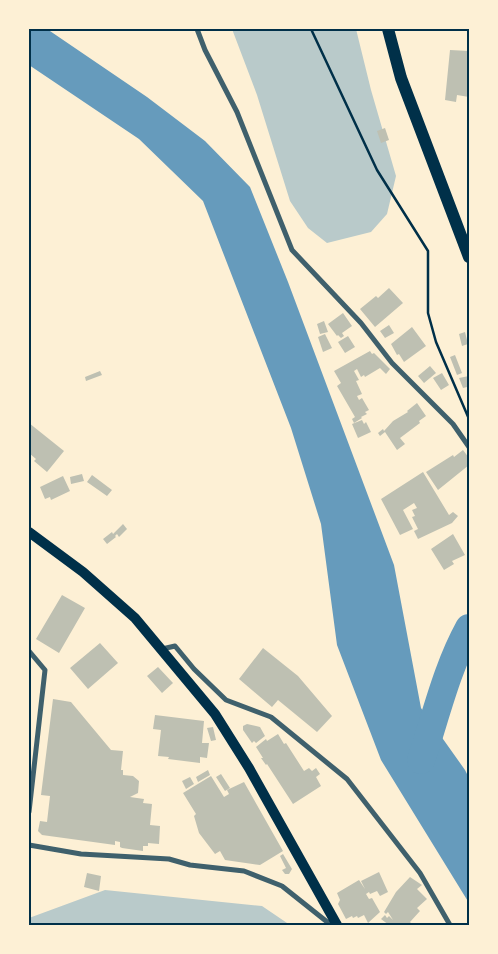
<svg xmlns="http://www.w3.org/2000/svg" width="498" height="954" font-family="Poppins,sans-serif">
<rect width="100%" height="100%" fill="#fdf0d5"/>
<!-- green -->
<path fill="#b9caca" d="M232 29H356L371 90 396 176 387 214 371 232 327 243 308 228 290 201 257 95Z
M105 890 262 906 290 925H29V918Z"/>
<!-- water -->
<path fill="#669bbc" d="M29 29H47L147 97 205 141 250 187 288 282 394 565 421 708 465 770 469 778V903L381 760 337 645 321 524 291 428 203 201 139 139 29 65Z"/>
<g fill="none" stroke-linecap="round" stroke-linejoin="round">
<!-- river -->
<path stroke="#669bbc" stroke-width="28" d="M421 760C436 716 446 670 469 628"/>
</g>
<!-- building -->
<path fill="#bec0b2" d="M450 50 469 51V97L457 95 456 102 445 100Z
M385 128 389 140 381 143 377 131Z
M389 288 403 303 375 327 360 309 376 296 378 298Z
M343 313 352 326 342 333 344 336 341 338 338 335 337 336 328 324Z
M324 321 328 332 320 334 317 324Z
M389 325 394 333 385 338 380 331Z
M412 327 426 346 404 362 399 354 397 355 391 344Z
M465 332 468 344 462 346 459 334Z
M325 334 332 348 323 352 318 337Z
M348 336 355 347 345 353 338 342Z
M370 351 372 354 374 353 390 369 386 374 380 368 365 377 364 375 361 377 357 369 354 371 359 380 356 381 362 394 357 396 359 400 362 398 369 410 365 412 367 414 361 417 362 418 354 423 352 419 355 417 337 386 341 383 334 371Z
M455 355 462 373 457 375 450 357Z
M430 366 436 373 424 383 418 376Z
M100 371 102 375 86 381 85 377Z
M442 373 449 385 441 390 433 378Z
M469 376V392L467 387 463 388 459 378Z
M417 403 426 416 419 421 420 423 400 438 405 444 397 450 385 432 380 436 378 433 383 429 384 431 393 421 408 412 407 411Z
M362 420 364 424 366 422 371 432 358 438 352 424Z
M29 423 64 451 47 472 34 461 36 459 29 453Z
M463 450 469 458V465L438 490 426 472 453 455 454 457Z
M423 472 449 515 453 512 458 516 452 523 418 539 414 531 418 529 412 517 415 516 412 510 417 508 414 503 403 510 413 529 400 535 381 499Z
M82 474 84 481 71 484 70 477Z
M92 475 112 490 107 496 87 482Z
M63 476 70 491 51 500 50 497 45 499 40 487Z
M123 524 127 529 119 537 117 534 115 536 116 537 107 544 103 539 112 532 113 534Z
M453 534 465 555 452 561 454 564 444 570 431 549Z
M62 595 85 608 59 653 36 639Z
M100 643 118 663 88 689 70 668Z
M263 648 298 676 332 716 317 732 278 700 272 707 239 679Z
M158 667 173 683 162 693 147 676Z
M53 699 71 702 111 750 123 751 121 770H123V775L133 776 139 781 138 793 130 797 144 799 143 803 152 804 150 825 160 826 159 844 148 843V846H143V851L122 848 120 847V842L115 841V845L42 835 38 831 40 821 47 822 50 796 41 795Z
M155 715 204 721 202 743H209L207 758 200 757V763L168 759 169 757 158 756 161 730 153 729Z
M247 724 260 727 265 736 256 743 254 741 252 743 243 730V726Z
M213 727 216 740 211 741 207 728Z
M278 734 284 744 286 743 304 771 309 768 312 771 316 768 320 774 316 777 321 786 293 804 267 764 266 765 261 758H263L256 747 266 739 267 741Z
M208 770 210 775 198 782 196 777Z
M221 774 230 788 225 791 216 777Z
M211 776 224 797 229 794 227 790 244 782 283 851 260 865 225 860 220 851 215 854 199 833 194 816 196 814 183 793Z
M190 777 194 784 186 789 182 781Z
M283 854 292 869 289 874H285L282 870 286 868 280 856Z
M379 872 388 892 380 896 377 891 370 894 369 892 366 894 369 899 372 898 380 912 368 923 364 915 358 918 357 916 353 918 352 916 346 919 338 904 340 900 337 893 359 880 365 889 361 881Z
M87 873 101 876 99 891 84 887Z
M410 877 422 885 417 889 427 899 417 908 420 911 410 922 413 925H389L381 919 385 915 387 918 389 916 393 920 388 912 386 914 384 912 396 892Z"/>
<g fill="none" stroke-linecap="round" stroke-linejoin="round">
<!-- path -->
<path stroke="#003049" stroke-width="2.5" d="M311 29 377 170 428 251V313L436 342 469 419"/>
<!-- minor -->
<path stroke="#3f606c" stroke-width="5" d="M197 29 205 50 237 112 292 250 361 323 392 363 453 424 469 447
M162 649 175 646 194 669 226 700 271 717 347 779 420 873 450 925
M29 651 45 670 29 812
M29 845 81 854 169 859 190 865 244 871 282 886 331 925"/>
<!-- secondary -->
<path stroke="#003049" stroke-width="10" d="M29 532 83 572 135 618 215 714 249 768 337 925"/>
<!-- trunk -->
<path stroke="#003049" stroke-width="12" d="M388 29 401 78 469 257"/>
</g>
<!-- border -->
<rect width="498" height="954" fill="none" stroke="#fdf0d5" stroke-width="60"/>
<rect x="30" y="30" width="438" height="894" fill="none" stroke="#003049" stroke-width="2"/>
</svg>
